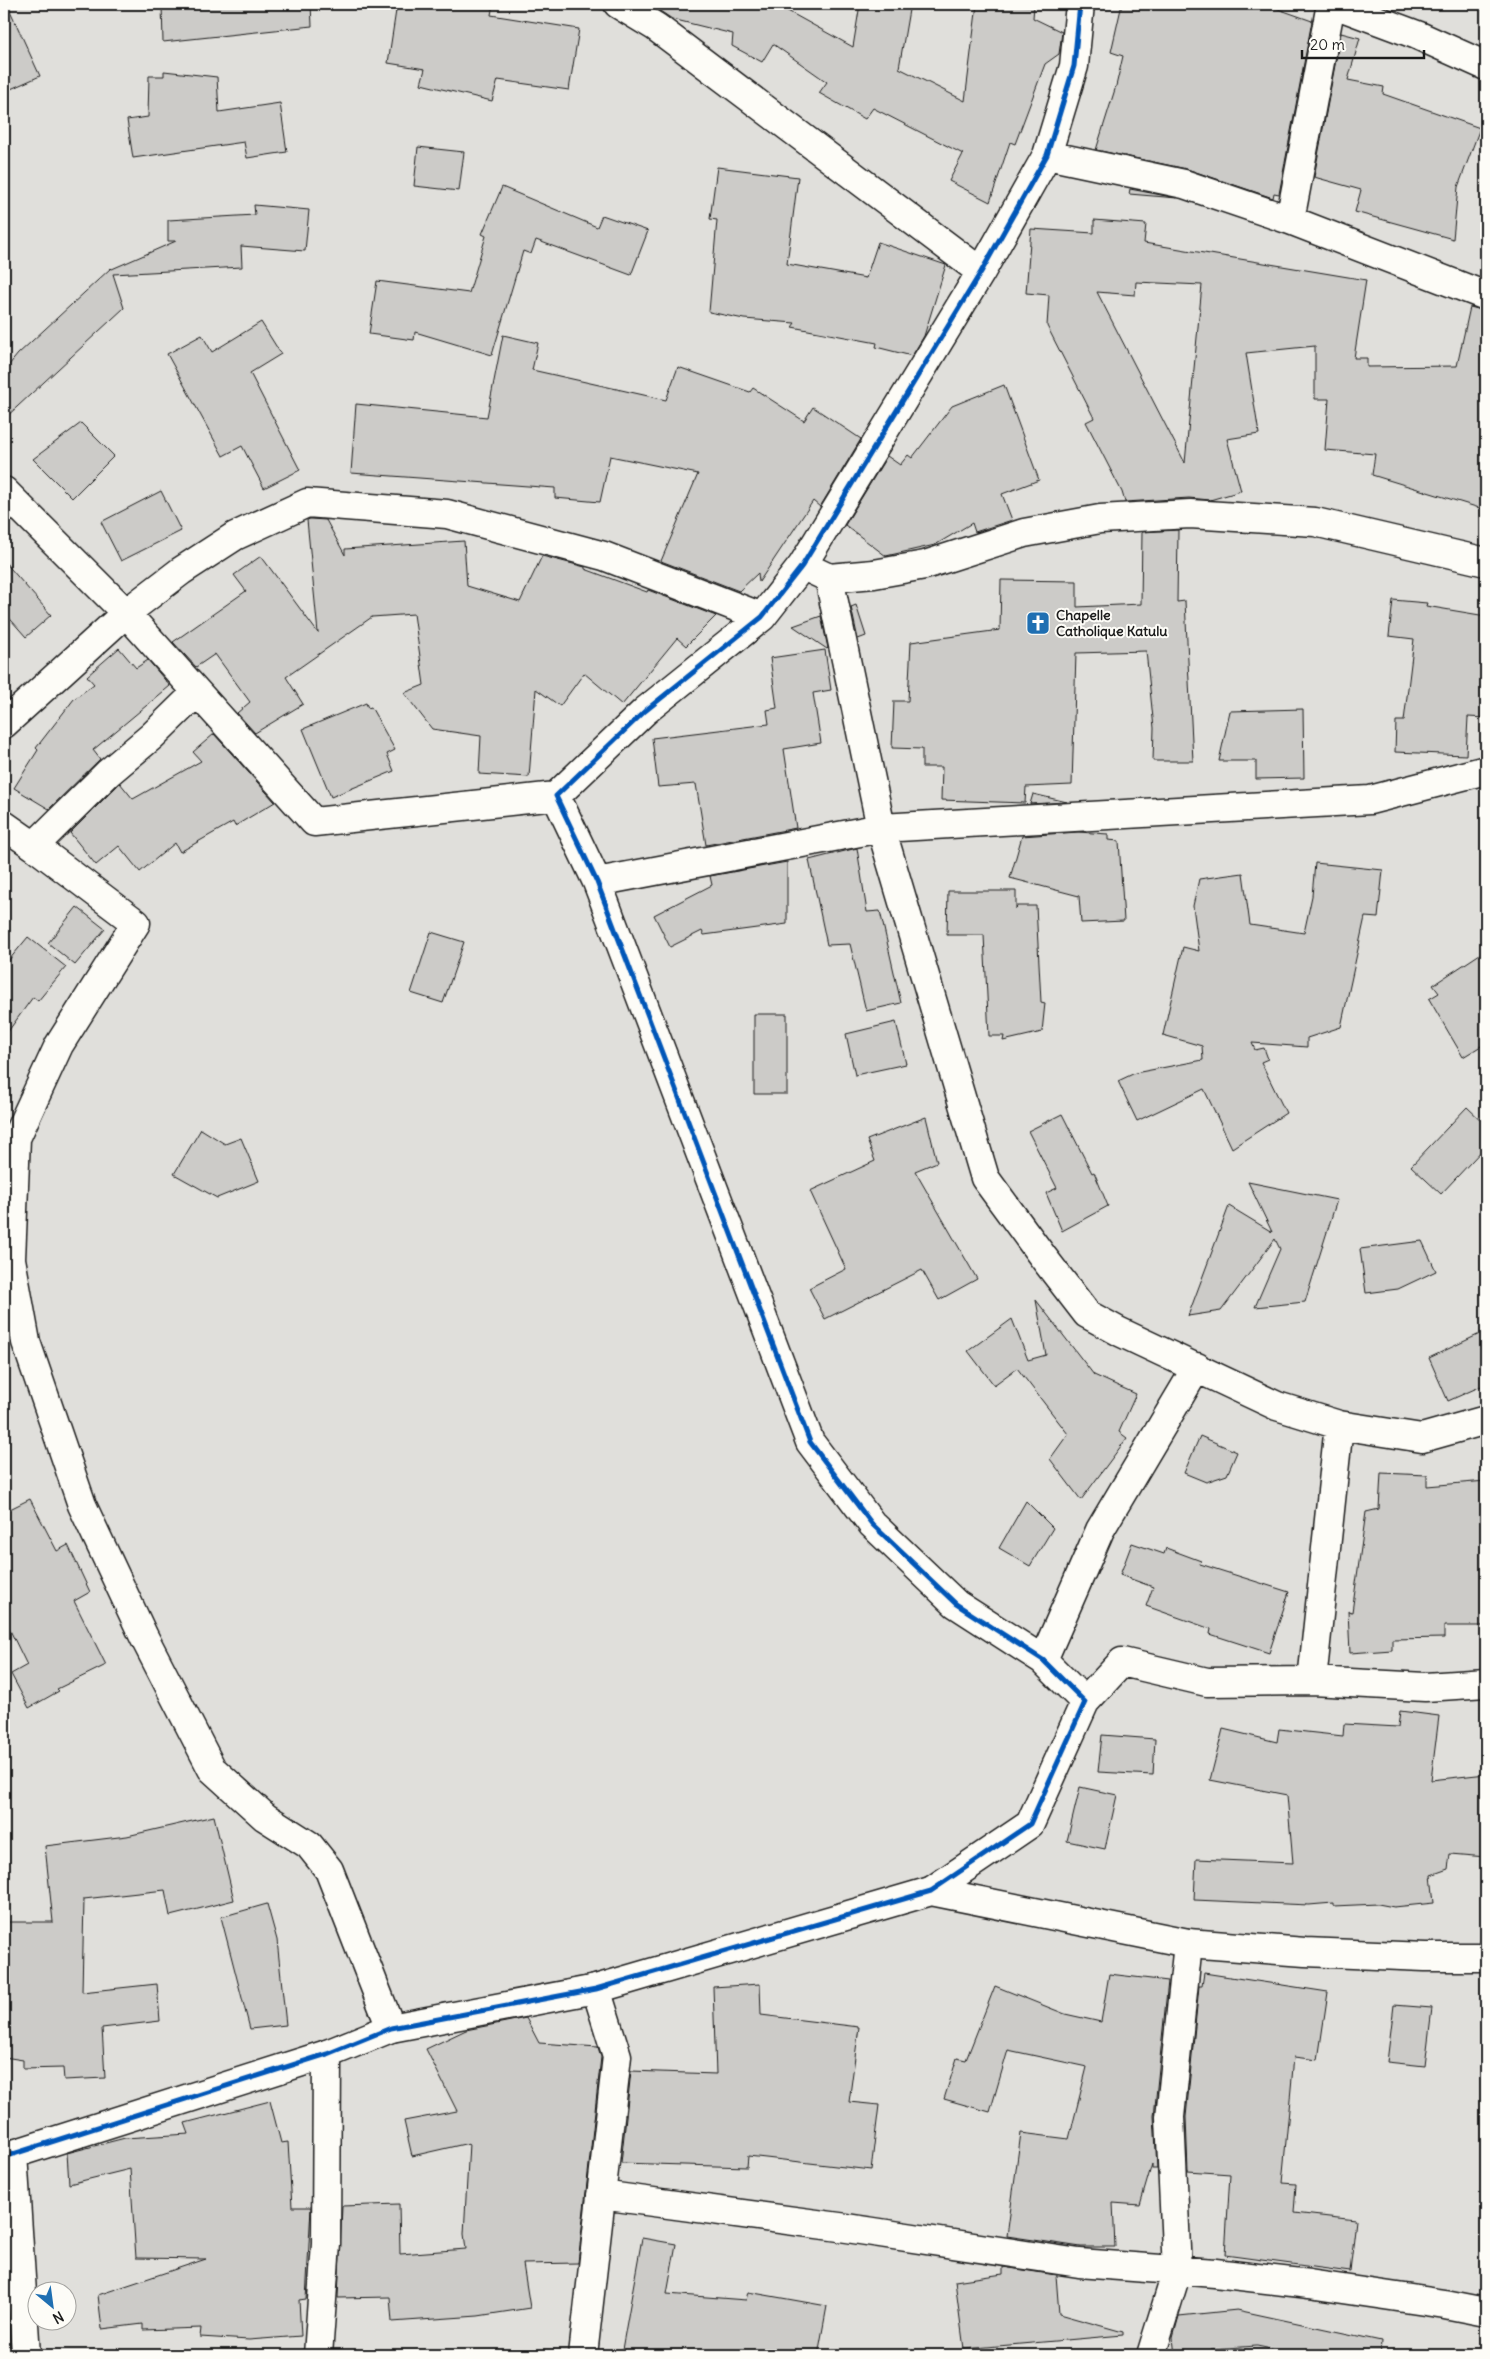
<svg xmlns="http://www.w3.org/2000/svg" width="1490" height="2359" font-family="Delius,sans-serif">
<rect width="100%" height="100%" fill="#fdfcf7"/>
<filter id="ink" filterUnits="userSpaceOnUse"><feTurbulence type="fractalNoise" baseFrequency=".02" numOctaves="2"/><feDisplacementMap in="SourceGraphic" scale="10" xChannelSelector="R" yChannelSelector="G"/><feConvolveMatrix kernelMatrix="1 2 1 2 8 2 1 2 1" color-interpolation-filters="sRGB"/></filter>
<g filter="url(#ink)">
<!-- park -->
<path fill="#e0dfdb" stroke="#7e7e7c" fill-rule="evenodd" d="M4 4H1486V2355H4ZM38 2292H68V2322H38Z"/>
<!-- building -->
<path fill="#cccbc8" stroke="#1c1c1c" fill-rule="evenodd" d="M4 4H7L40 76 4 92Z
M162 4H311L312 26 163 42Z
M397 4H493L491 15 579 29 569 90 498 80 492 101 421 84 425 69 388 63Z
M660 4H775L853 47 860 4H910L899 68 965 101 977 4 1034 6 1033 18 1062 32 1059 54 1045 64 1015 144 1010 142 990 202 949 181 963 154 873 108 865 119 819 93 827 82 773 44 762 62 732 46 733 34 672 19 660 11Z
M1122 4H1264L1312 21 1279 194 1274 193 1273 198 1187 169 1096 150 1116 86 1123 56 1111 52Z
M1341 33 1360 38 1348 80 1384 87 1383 94 1480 128 1458 187 1453 239 1355 212 1361 190 1314 177Z
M164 71 217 77 219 112 280 103 287 152 247 158 244 142 133 158 127 120 148 117 149 76H164Z
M418 147 464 152 459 191 414 186Z
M717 167 798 177 787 264 866 278 878 242 946 265 924 336 912 356 876 347 877 343 792 327 795 323 744 319 709 312 717 220 710 219Z
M502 187 597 227 602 215 648 231 631 275 536 240 531 254 523 251 492 355 415 332 414 340 369 334 377 281 469 293 486 236 482 234Z
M1130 189 1177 198 1129 194Z
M254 205 309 210 305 251 241 246 242 267 113 274 124 308 4 419V371L18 354 111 268 112 269 176 241H168V220L255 215Z
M1094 220 1146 224 1144 243 1366 280 1354 358H1367V367L1457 366 1470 307 1486 311V510L1372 475 1375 454 1325 450 1329 399H1315V346L1246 353 1259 434 1227 439 1241 491 1210 500 1189 498 1125 502 1122 492 1086 422 1094 418 1047 326 1049 295 1026 293 1031 229 1094 233ZM1136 282 1202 285 1185 463 1097 292 1135 295Z
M261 322 281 354 250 373 300 470 264 488 242 446 223 456 167 354 202 335 212 352Z
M503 335 538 343 532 370 666 400 678 367 750 392 753 388 804 421 813 407 861 439 820 507 813 501 759 582 758 573 739 591 661 561 698 474 610 456 600 502 555 498V488L351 473 356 404 487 417Z
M1004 385 1039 480 1002 494 1012 520 975 532 972 523 935 545 886 556 845 525 887 456 900 465 908 455 912 458 952 406Z
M81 423 114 456 72 498 33 459Z
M161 491 181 531 121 561 101 522Z
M310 519 326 520 345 555V549L464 541 467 586 520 602 542 556 585 567V569L647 592 648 590 716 616 686 646 677 638 622 705 584 673 560 706 536 689 529 777 479 774 481 736 432 729 404 693 424 685 414 614 372 617 286 677 303 704 255 733 237 713 250 702 215 654 196 667 173 642 246 591 234 575 261 556 318 633 307 520Z
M1178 530 1177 602 1185 601 1193 761H1153L1154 728 1146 651 1076 653 1072 785 1026 787 1025 803 941 800 942 767H922V749L892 748 894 701H908L911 642 1000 630 1001 580 1077 581V607L1141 604 1142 532Z
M4 561 51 615 26 637 4 612Z
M1393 600 1427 603 1426 606 1486 616V718L1468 717 1466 755 1395 752 1396 721H1404L1414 639 1389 636Z
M856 605 866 636 858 639 851 607Z
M821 616 828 648 827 649 793 626Z
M119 648 136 668 148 660 170 686 93 750 100 759 49 809 14 788 38 750 36 748 74 699 94 684 87 676Z
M825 650 831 690 813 693 821 743 784 749 796 828 706 845 696 784 658 787 652 738 769 724 767 710 777 708 770 658Z
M366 703 368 708 371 707 395 750 387 754 394 771 331 797 303 729Z
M1303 709 1304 778 1256 779V761H1219L1230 711Z
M214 734 275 802 235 826 233 822 180 852 175 843 140 872 119 846 96 865 70 833 120 783 133 799 201 761 193 752Z
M1033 794 1067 802 1030 804Z
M1078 832 1108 834V840L1119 841 1124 921 1081 923 1079 896 1010 878 1022 836Z
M857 848 867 912 880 911 901 1003 866 1011 850 944 827 945 809 860Z
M787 862V924L704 935 702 931 670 947 654 915 712 885 710 876Z
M1315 863 1383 870 1378 918 1365 917 1341 1027 1307 1038V1047L1252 1043 1255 1050 1264 1048 1268 1059 1261 1062 1286 1113 1232 1148 1204 1089 1137 1121 1118 1081 1135 1073 1203 1060 1202 1046 1163 1035 1183 947 1199 951 1193 906 1199 879 1243 873 1250 925 1304 933 1312 896Z
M948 891H1016V909L1017 906H1036L1041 1002 1045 1003 1042 1032 1003 1041 1004 1036H989L984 935H947Z
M77 907 105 929 75 965 48 943Z
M431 932 464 942 443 1003 411 993Z
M28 937 66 967 38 1001 33 997 4 1037V966Z
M1486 950V1043L1463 1057 1429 999 1439 993 1433 985Z
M754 1014H787V1094H754Z
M896 1022 906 1064 855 1075 846 1034Z
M1467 1107 1486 1125V1146L1441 1194 1411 1166Z
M1062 1114 1092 1173 1094 1172 1108 1206 1062 1231 1046 1193 1057 1188 1028 1131Z
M926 1117 937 1162 915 1171 977 1279 939 1300 922 1270 825 1319 809 1288 846 1269 810 1191 875 1161 867 1140Z
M201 1129 225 1144 241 1138 259 1181 217 1198 174 1174Z
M1248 1182 1337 1200 1305 1302 1255 1307 1280 1249 1275 1239 1221 1311 1188 1316 1229 1206 1272 1232Z
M1422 1241 1436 1271 1398 1289 1366 1293 1360 1249Z
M1036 1300 1094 1375 1136 1394 1119 1432 1127 1438 1081 1500 1050 1459 1068 1434 1017 1368 994 1385 968 1351 1012 1319 1028 1360 1046 1355Z
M1486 1331V1384L1448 1401 1429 1358Z
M1200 1436 1237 1452 1227 1475 1206 1482 1184 1473Z
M1381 1473 1427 1475V1486L1486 1481V1626H1444V1638L1392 1639V1650L1350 1653 1348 1611 1352 1612 1366 1512 1379 1509Z
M30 1499 57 1551 68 1545 90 1592 74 1601 106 1665 57 1689 59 1691 29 1708 11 1674 27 1665 4 1618V1512Z
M1026 1501 1053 1528 1030 1566 999 1548Z
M1132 1543 1164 1554 1166 1548 1201 1561 1200 1564 1289 1592 1269 1653 1210 1634 1211 1629 1146 1606 1153 1587 1120 1575Z
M1400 1711 1439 1716 1431 1780 1486 1774V1857L1450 1854 1448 1869 1431 1875 1434 1903 1394 1907 1378 1904 1333 1906V1903L1309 1905 1194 1900 1196 1859 1293 1863 1287 1795 1210 1780 1223 1729 1277 1742 1279 1729 1343 1736 1344 1724 1398 1727Z
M1102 1735 1155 1739 1153 1775 1098 1772Z
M1080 1787 1117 1795 1105 1849 1067 1841Z
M214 1816 234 1900 170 1916 165 1890 84 1899 82 1992 157 1984 160 2021 102 2028 105 2078 64 2080 63 2068 23 2069V2060L4 2057V1922H53L45 1846 127 1836Z
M267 1904 277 1940 286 2025 250 2029 221 1917Z
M1204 1973 1328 1992 1318 2060 1294 2057 1282 2183 1296 2184 1294 2213 1356 2220 1350 2272 1225 2255 1230 2174 1188 2171 1186 2117 1199 1986H1202Z
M1109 1974 1168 1981 1154 2116 1157 2168H1152V2164L1140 2205 1113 2203 1115 2247H1081L1007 2236 1021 2133 1069 2139 1087 2067 1008 2050 990 2112 944 2099 957 2058 966 2060 995 1986 1065 2014 1101 2022Z
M760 1984 761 2015 859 2027 849 2102 879 2105 871 2170 748 2156 747 2167 621 2163 631 2071 716 2074 713 1987Z
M1394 2005 1432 2008 1425 2066 1387 2062Z
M526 2018 539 2043 598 2047 601 2057 578 2263 523 2264 530 2308 478 2316 392 2322 390 2297 338 2298 342 2206 399 2204 400 2254 466 2249 464 2234 469 2143 412 2156 404 2121 457 2111 426 2049 466 2030Z
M270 2101 281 2143 288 2142 292 2207H311L306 2299 299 2300 301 2336 249 2340 200 2337 201 2328 143 2330V2324L102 2329 98 2295 206 2259 136 2258 130 2169 69 2184 67 2153 125 2138 189 2134 185 2123Z
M642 2238 676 2244 667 2294 746 2300 748 2292 827 2306 818 2355H621Z
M1003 2267 1056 2275 1059 2314 1123 2332V2335L964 2349 955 2281 1003 2274Z
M1237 2310 1381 2341 1380 2355H1300L1257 2346 1211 2349 1212 2355H1175L1173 2338 1179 2316Z"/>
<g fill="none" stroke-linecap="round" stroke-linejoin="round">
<!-- minor casing -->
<g stroke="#1c1c1c" stroke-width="31">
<path id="minor" d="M618 4 656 27 981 272
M1334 4 1417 35 1486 66
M1047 155 1184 184 1290 220 1486 296
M1290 220 1331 4
M4 491 126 613 197 692
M812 570 829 578 874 574 925 565 1024 533 1100 519 1190 514 1315 522 1486 562
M829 578 881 828 985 1178 1043 1257 1087 1314 1120 1332 1277 1406 1339 1425 1422 1438 1486 1420
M4 724 126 613 181 571 235 536 307 503 447 514 604 556 762 617
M4 825 34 846
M597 882 881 828 1370 800 1486 770
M1043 1660 1100 1530 1197 1367
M1312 1681 1339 1425
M1085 1702 1122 1662 1207 1682 1312 1681 1425 1687 1486 1683
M931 1891 1030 1824 1085 1702 1043 1660 956 1604 872 1524 810 1442 597 882 556 796 645 711 762 617 802 566 981 272 1047 155 1074 66 1080 4
M391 2028 329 1870 309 1845 265 1817 212 1769 144 1637 82 1505 26 1342 11 1259 16 1138 59 1045 136 923 34 846 108 773 152 736 197 692 314 822 556 796
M13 2154 26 2355
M601 2195 847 2228 1079 2263 1215 2273 1309 2284 1445 2304 1486 2312
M318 2355 326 2244 327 2054
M583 2355 617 2056 596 1989
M1151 2355 1177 2271 1170 2117 1188 1943"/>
</g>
<!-- tertiary casing -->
<g stroke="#1c1c1c" stroke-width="31">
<path id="tertiary" d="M4 2157 327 2054 391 2028 596 1989 931 1891 1188 1943 1305 1952 1425 1957H1486"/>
</g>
<!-- minor -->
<use href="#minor" stroke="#fdfcf7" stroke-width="28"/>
<!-- tertiary -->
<use href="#tertiary" stroke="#fdfcf7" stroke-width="28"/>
<!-- cycleway casing -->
<g stroke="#fdfcf7" stroke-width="8">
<path id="cycleway" d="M4 2157 327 2054 391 2028 596 1989 931 1891 1030 1824 1085 1702 1043 1660 956 1604 872 1524 810 1442 597 882 556 796 645 711 762 617 802 566 981 272 1047 155 1074 66 1080 4"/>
</g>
<!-- cycleway -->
<use href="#cycleway" stroke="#0057b8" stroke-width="5"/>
</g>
</g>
<!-- icons -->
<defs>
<g id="church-square" transform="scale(1.25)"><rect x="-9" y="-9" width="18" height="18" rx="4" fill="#1f6fb2" stroke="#fdfcf7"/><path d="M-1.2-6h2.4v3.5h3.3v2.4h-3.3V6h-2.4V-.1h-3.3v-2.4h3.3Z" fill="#fff"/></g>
</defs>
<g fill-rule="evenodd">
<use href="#church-square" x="1038" y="623"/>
</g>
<g text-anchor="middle" stroke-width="4" stroke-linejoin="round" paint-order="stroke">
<!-- poi labels -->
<g font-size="14" font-weight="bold" fill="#1c1c1c" stroke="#fdfcf7" text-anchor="start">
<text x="1056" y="620">Chapelle<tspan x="1056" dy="16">Catholique Katulu</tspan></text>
</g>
</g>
<!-- margin -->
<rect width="1490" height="2359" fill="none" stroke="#fdfcf7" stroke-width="20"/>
<rect x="10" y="10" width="1470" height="2339" fill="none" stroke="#1c1c1c" stroke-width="2" filter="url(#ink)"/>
<!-- north arrow -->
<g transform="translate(52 2306) rotate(151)"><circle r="24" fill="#fdfcf7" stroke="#a3a29f"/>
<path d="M0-4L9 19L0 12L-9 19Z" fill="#1f6fb2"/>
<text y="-8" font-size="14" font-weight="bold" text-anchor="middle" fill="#1c1c1c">N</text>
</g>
<!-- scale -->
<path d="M1302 50v8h122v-8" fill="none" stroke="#1c1c1c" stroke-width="2.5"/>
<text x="1310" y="50" font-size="15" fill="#1c1c1c" stroke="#fdfcf7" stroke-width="4" paint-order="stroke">20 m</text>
</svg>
